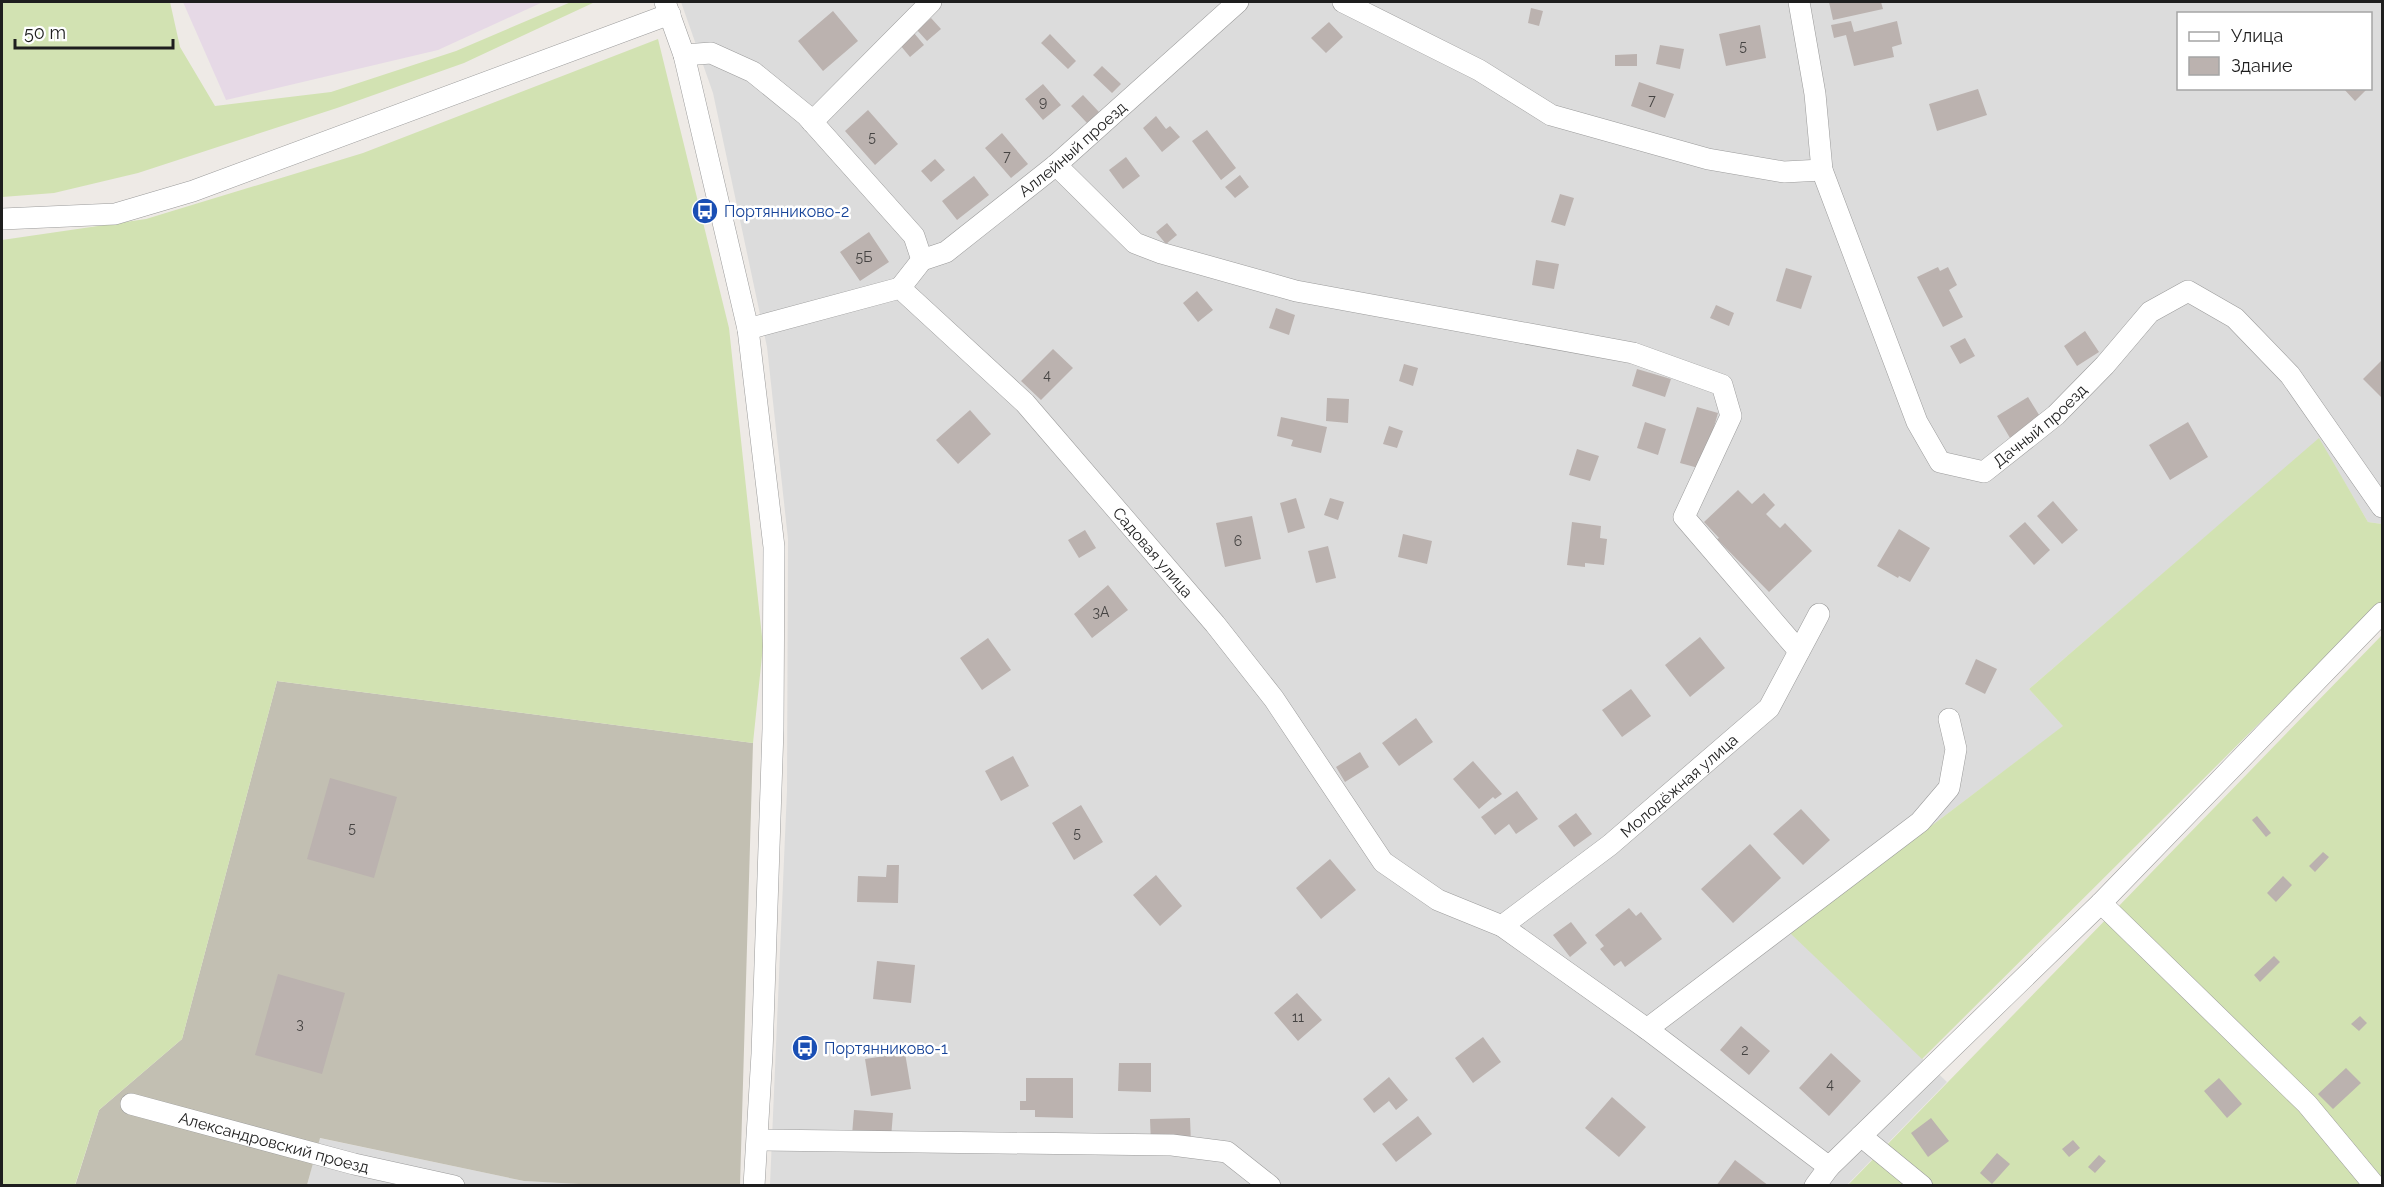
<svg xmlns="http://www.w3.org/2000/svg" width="2384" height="1187" font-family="Raleway,sans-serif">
<rect width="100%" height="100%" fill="#eeeae6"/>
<!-- residential -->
<path fill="#dcdcdc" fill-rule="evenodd" d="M681 2H2382V524L2368 522 2319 439 2029 689 2064 726 1790 932 1947 1082 1847 1185H770L787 790 788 539 767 347 713 93ZM2178 14H2370V88H2178Z
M319 1138 524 1181 616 1185 307 1186Z"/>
<!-- industrial -->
<path fill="#e6d9e6" d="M183 2H543L438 50 226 100Z"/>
<!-- construction -->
<path fill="#c2bfb2" d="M277 681 753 743 740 1185 616 1186 524 1181 320 1138 307 1185 75 1186 99 1110 182 1039Z"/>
<!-- grass -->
<path fill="#d2e2b2" d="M2 2H170L180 47 215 106 331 92 456 51 571 2H595L464 63 337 108 138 173 54 193 2 197Z
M658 39 729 328 763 646 753 743 277 681 182 1039 99 1110 75 1185H2V240L146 219 363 153Z
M2319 438 2368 522 2382 524V601L1922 1059 1790 933 2063 726 2029 689Z
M2382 635V1185L1847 1186Z"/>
<!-- building -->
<path fill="#bbb2af" d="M1829 2H1881L1883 9 1833 20Z
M1531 8 1543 11 1539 26 1528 23Z
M833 11 858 41 823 71 798 41Z
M931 18 941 29 927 41 917 30Z
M1851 21 1854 32 1897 21 1902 44 1892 47 1894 57 1854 66 1846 35 1834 38 1831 25Z
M1329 22 1343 37 1326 53 1311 38Z
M1760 25 1766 58 1726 66 1719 34Z
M914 33 924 45 910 57 900 45Z
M1050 34 1076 61 1068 69 1041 43Z
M1660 45 1684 49 1680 69 1656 64Z
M1637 54V66H1615V55Z
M1102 66 1121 84 1112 93 1093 75Z
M1639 82 1674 94 1665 118 1631 106Z
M1043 84 1061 105 1043 120 1025 99Z
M2343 88H2368L2355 101Z
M1978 89 1987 115 1937 131 1929 104Z
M1083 95 1099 112 1087 123 1071 106Z
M868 110 898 144 875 165 845 131Z
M1156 116 1166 129 1170 126 1180 137 1162 152 1143 128Z
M1207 130 1236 168 1221 180 1192 141Z
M1002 133 1028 164 1011 178 985 148Z
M1126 157 1140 176 1123 189 1109 170Z
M935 159 945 170 931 182 921 171Z
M1240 175 1249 187 1235 198 1225 187Z
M974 176 989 195 957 220 942 201Z
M1560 194 1574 198 1565 226 1551 222Z
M1167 223 1177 235 1166 244 1156 232Z
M869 232 889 262 860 281 840 252Z
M1536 260 1559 264 1554 289 1532 285Z
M1938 267 1940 271 1948 267 1957 285 1949 290 1963 317 1943 327 1917 277Z
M1786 268 1812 276 1801 309 1776 301Z
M1197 291 1213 310 1198 322 1183 303Z
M1716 305 1734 313 1729 326 1710 318Z
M1276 308 1295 315 1289 335 1269 328Z
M2085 331 2099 352 2077 366 2064 346Z
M1965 338 1975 356 1960 364 1950 346Z
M1053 349 1073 368 1041 400 1021 381Z
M2382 360V398L2363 379Z
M1404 364 1418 368 1413 386 1399 381Z
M1637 369 1671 379 1665 397 1632 386Z
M2028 397 2041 418 2010 438 1997 416Z
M1327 398 1349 399 1348 423 1326 421Z
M1697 407 1718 413 1702 469 1680 463Z
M970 410 991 434 958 464 936 440Z
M1281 417 1327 427 1321 453 1291 446 1293 440 1277 436Z
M1645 422 1666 429 1658 455 1637 448Z
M2188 422 2208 457 2170 480 2149 445Z
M1389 426 1403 431 1397 448 1383 444Z
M1577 449 1599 456 1590 481 1569 475Z
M1738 490 1752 504 1764 493 1775 505 1766 514 1780 528 1785 523 1812 551 1769 592 1717 539 1719 538 1704 522Z
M1296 498 1305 528 1288 533 1280 503Z
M1330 498 1344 502 1338 520 1324 515Z
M2053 501 2078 530 2062 544 2037 516Z
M1252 516 1261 559 1225 567 1216 523Z
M1572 522 1601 526 1600 538 1607 539 1604 565 1585 563V567L1567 565Z
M2025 522 2050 550 2034 565 2009 536Z
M1899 529 1930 548 1910 582 1899 576 1898 578 1877 566Z
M1085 530 1096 548 1079 558 1068 540Z
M1403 534 1432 541 1427 564 1398 557Z
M1328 546 1336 578 1316 583 1308 551Z
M1108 585 1128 610 1092 638 1074 614Z
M1700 637 1725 668 1690 697 1665 665Z
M988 638 1011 670 982 690 960 658Z
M1976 659 1997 669 1985 694 1965 684Z
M1631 689 1651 716 1622 737 1602 710Z
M1416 718 1433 742 1399 766 1382 743Z
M1360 752 1369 767 1345 782 1336 767Z
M1013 756 1029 786 1001 801 985 771Z
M1473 761 1502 794 1495 799 1493 797 1479 809 1453 779Z
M330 778 397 797 374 878 307 859Z
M1517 791 1538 819 1516 834 1509 824 1495 835 1481 817Z
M1081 805 1103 842 1074 860 1052 823Z
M1801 809 1830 840 1803 865 1773 834Z
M1576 813 1592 834 1574 847 1558 826Z
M2257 816 2271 833 2266 837 2252 820Z
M1750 844 1781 878 1733 923 1701 889Z
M2323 852 2329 857 2315 872 2309 866Z
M1330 859 1356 890 1321 919 1296 888Z
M887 865H899L898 903 857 902 858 876 886 877Z
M1156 875 1182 906 1160 926 1133 895Z
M2283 876 2292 885 2276 902 2267 893Z
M1629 908 1636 916 1641 912 1662 939 1625 967 1621 961 1614 966 1600 949 1604 946 1595 935Z
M1571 922 1587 943 1570 957 1553 935Z
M2274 956 2280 962 2260 982 2254 975Z
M877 961 915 965 911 1003 873 999Z
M278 974 345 993 322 1074 255 1055Z
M1297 993 1322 1020 1298 1041 1274 1013Z
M2360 1016 2367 1023 2359 1031 2351 1024Z
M1741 1026 1770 1051 1749 1075 1720 1050Z
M1483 1037 1501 1062 1473 1083 1455 1058Z
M905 1053 911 1089 871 1096 865 1059Z
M1831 1053 1861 1081 1829 1116 1799 1088Z
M1119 1063H1151V1092L1118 1091Z
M2346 1068 2361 1083 2333 1109 2318 1094Z
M1389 1077 1408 1100 1396 1110 1389 1101 1374 1113 1363 1099Z
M1026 1078H1073V1118L1035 1117V1110H1020V1101H1026Z
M2219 1078 2242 1104 2227 1118 2204 1091Z
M1612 1097 1646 1127 1619 1157 1585 1128Z
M854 1110 893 1113 891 1138 852 1135Z
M1418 1116 1432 1134 1396 1162 1382 1144Z
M1190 1118 1191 1143 1151 1144 1150 1119Z
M1931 1118 1949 1141 1928 1157 1911 1133Z
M2073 1140 2080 1148 2069 1157 2062 1149Z
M1997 1153 2010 1164 1992 1184 1980 1173Z
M2099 1155 2106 1161 2095 1173 2088 1167Z
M1735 1160 1769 1186H1716Z"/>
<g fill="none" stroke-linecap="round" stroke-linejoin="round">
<!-- minor casing -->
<g stroke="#9b9b9b" stroke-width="22">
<g id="minor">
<path d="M665 2 684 55 748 329 774 547 773 729 762 1054 754 1186"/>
<path d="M1343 2 1479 70 1551 115 1708 159 1784 172 1822 170"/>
<path id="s1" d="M1799 2 1815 94 1822 170 1917 422 1940 462 1984 472 2056 415 2105 365 2150 312 2188 291 2235 318 2290 375 2382 507"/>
<path d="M684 55 711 53 753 72 806 115 914 236 922 260"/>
<path d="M812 122 931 2"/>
<path d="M1056 165 1135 243 1161 253 1296 291 1633 353 1722 385 1731 416 1684 517 1799 651"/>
<path d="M2 219 115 214 193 191 670 14"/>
<path id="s2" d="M900 288 922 260 946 252 1056 165 1238 2"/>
<path id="s3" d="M748 329 900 288 1025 403 1215 624 1274 699 1383 862 1438 900 1502 926 1647 1029 1829 1167 2101 903 2382 613"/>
<path d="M2101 903 2307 1104 2375 1186"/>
<path id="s4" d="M1502 926 1610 845 1769 708 1819 614"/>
<path d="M1647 1029 1920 822 1949 788 1956 749 1949 719"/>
<path id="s5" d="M131 1104 354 1164 454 1186"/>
<path d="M1861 1136 1922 1186"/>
<path d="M758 1140 1172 1145 1227 1152 1270 1186"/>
<path d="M1815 1186 1829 1167"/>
</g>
</g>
<!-- minor -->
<use href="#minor" stroke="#fff" stroke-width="21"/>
</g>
<!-- icons -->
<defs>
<g id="bus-disc" transform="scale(1.35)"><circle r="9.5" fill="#1a4fb4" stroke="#fff"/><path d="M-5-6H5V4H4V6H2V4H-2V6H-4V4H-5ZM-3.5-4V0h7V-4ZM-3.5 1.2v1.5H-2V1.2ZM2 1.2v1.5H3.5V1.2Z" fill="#fff"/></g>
</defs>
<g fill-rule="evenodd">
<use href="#bus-disc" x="705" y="211"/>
<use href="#bus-disc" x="805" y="1048"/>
</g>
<g text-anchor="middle" stroke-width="5" stroke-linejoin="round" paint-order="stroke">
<!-- number labels -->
<g font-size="14" fill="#454342">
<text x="1743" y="51">5</text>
<text x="1652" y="105">7</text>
<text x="1043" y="107">9</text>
<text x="872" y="142">5</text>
<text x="1007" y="161">7</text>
<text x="864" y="262">5Б</text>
<text x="1047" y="380">4</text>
<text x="1238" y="546">6</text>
<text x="1101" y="617">3А</text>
<text x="352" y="833">5</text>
<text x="1077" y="838">5</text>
<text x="1298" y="1022">11</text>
<text x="300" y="1029">3</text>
<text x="1745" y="1055">2</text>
<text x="1830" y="1089">4</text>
</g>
<!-- street labels -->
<g font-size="16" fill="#1e1e1e" stroke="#fff">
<text dy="6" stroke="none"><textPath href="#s2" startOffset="224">Аллейный проезд</textPath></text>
<text dy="6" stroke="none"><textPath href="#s1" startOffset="603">Дачный проезд</textPath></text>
<text dy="6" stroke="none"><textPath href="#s3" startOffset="524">Садовая улица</textPath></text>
<text dy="6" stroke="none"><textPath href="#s4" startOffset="226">Молодёжная улица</textPath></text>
<text dy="6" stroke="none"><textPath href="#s5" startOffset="148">Александровский проезд</textPath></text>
</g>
<!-- transit labels -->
<g font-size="16" fill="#164399" stroke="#fff" text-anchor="start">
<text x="724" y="217">Портянниково-2</text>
<text x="824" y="1054">Портянниково-1</text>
</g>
</g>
<!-- border -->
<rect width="2384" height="1187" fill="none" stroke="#1e1e1e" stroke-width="6"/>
<!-- legend -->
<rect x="2177" y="12" width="195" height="78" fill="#ffffff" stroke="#a5a5a5" stroke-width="1.5"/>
<rect x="2189" y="32" width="30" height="9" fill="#ffffff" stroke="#a5a5a5" stroke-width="1.5"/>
<text x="2231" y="42" font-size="18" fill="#1e1e1e">Улица</text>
<rect x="2189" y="57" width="30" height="18" fill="#bbb2af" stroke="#a5a5a5" stroke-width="1.5"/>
<text x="2231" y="72" font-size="18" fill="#1e1e1e">Здание</text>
<!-- scale -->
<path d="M15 39v9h158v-9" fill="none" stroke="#1e1e1e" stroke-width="3"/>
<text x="24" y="39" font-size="18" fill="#1e1e1e" stroke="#ffffff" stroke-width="4.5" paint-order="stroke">50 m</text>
</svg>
